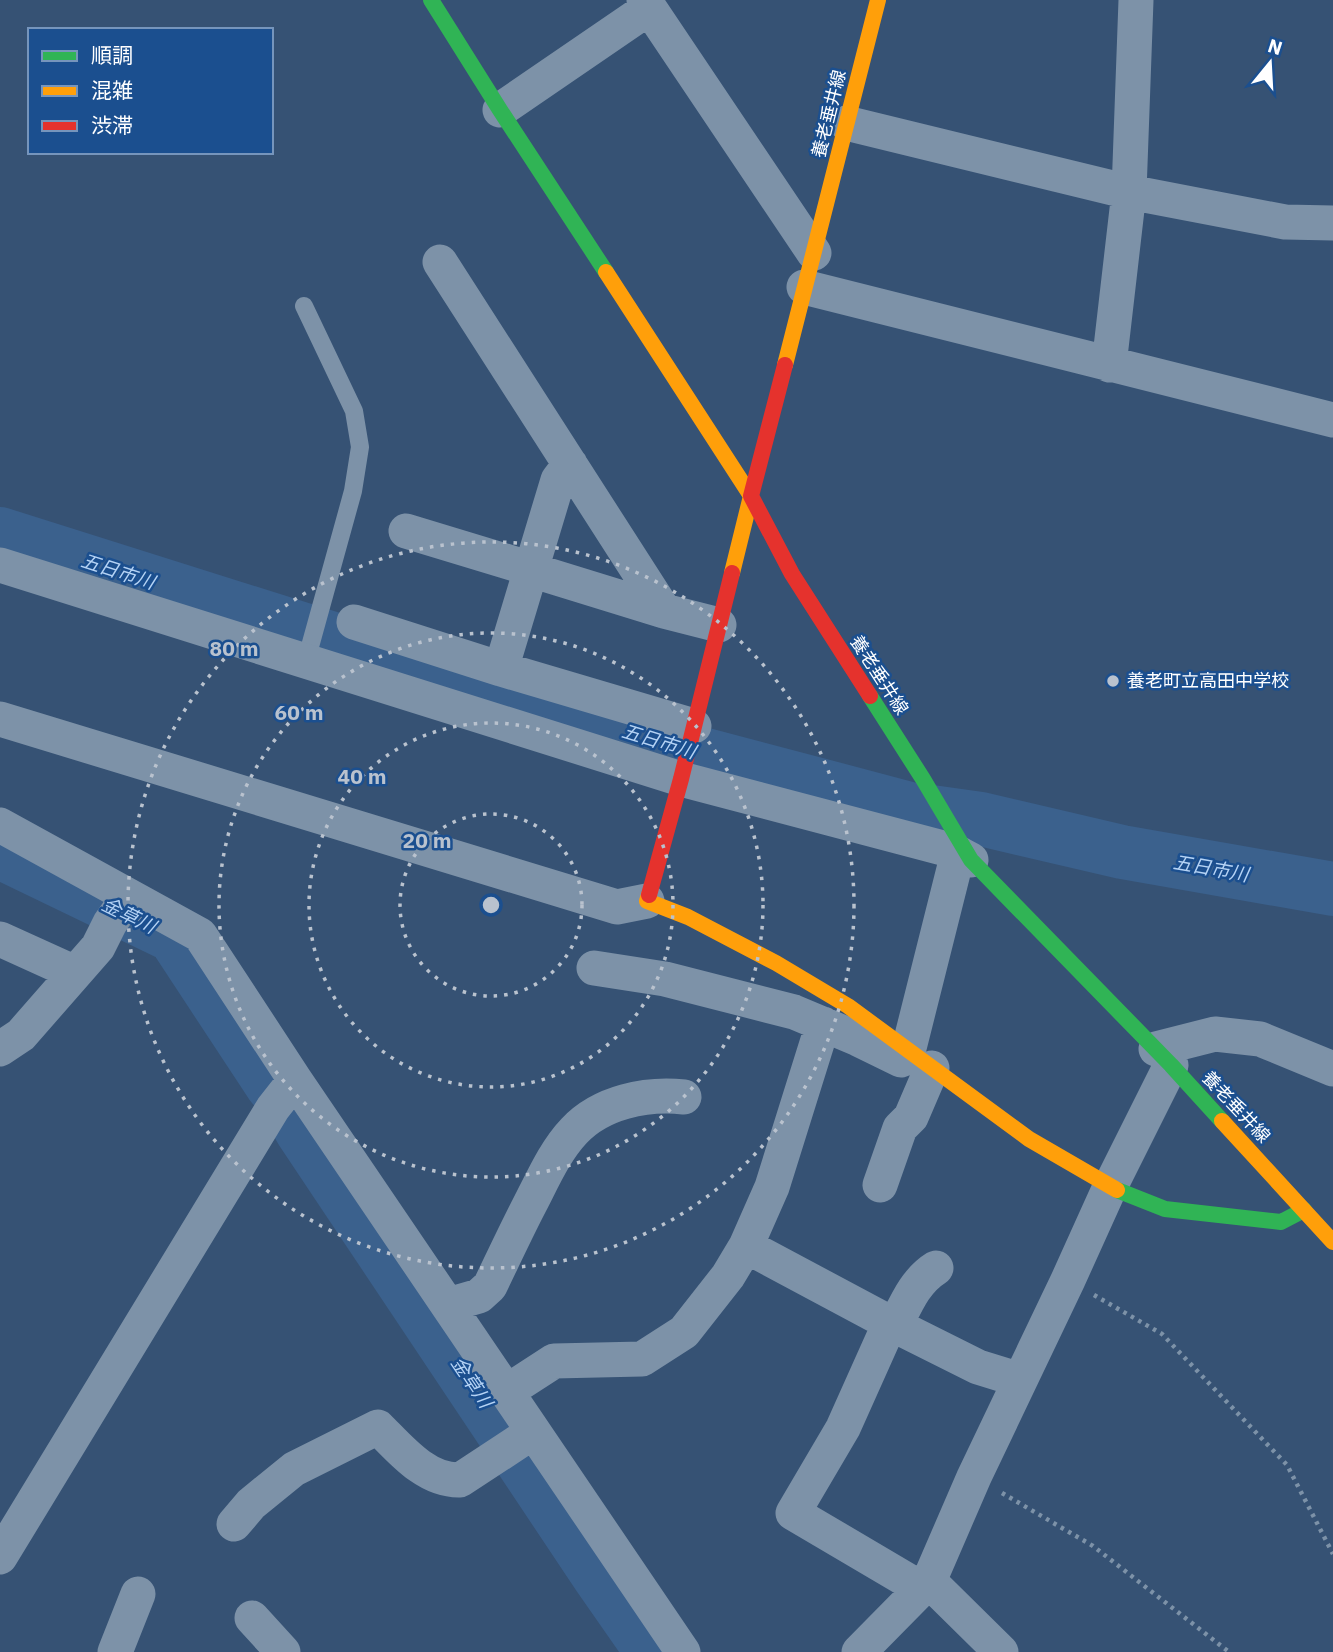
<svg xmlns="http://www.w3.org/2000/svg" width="1333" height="1652" font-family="'IBM Plex Sans','Noto Sans JP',sans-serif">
<rect width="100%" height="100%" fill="#365274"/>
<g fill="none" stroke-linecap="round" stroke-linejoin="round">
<!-- river -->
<path stroke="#3b618d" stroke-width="54" d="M0 534 672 746 910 809 981 819 1122 852 1333 889
M0 852 174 936 272 1085
M291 1112 302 1131 599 1576 652 1652"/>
<!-- path -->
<path stroke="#7d92a8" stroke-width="4.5" stroke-dasharray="3.5 5" stroke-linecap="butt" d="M1094 1295 1162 1334 1287 1465 1333 1554
M1002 1493 1093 1546 1229 1652"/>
<!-- lane -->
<path stroke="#7d92a8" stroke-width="18" d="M304 306 354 411 360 447 353 491 306 661"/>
<!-- street -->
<path stroke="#7d92a8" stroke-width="35" d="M644 0 814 253
M500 110 649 8
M846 123 1129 192 1285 222 1333 223
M440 262 664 611 719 625
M804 287 1333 420
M1109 365 1129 192 1136 0
M406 531 515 564 531 570 664 611
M0 565 681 779 954 851 971 860
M354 622 501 669 694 726
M501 669 558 480 570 464
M0 719 617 907 647 901
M0 825 200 935 295 1080 683 1652
M0 939 75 973
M594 968 665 979 794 1012 858 1039 901 1060 908 1052 954 869 960 854
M0 1049 21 1035 98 947 110 923 129 896
M1156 1049 1215 1034 1260 1039 1333 1069
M880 1185 900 1128 911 1117 932 1068
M746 1246 890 1323 978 1367 1020 1380
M448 1305 479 1296 490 1286C503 1259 516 1231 530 1204 543 1179 555 1151 574 1131 601 1102 646 1093 684 1097
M890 1323 843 1428 793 1513 922 1589
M895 1326C906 1304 915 1281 936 1268
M506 1392 554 1361 642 1359 684 1332 728 1276 746 1246 772 1187 823 1024
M234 1524 251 1504 294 1469 378 1427C401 1450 426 1481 460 1480L533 1432
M0 1557 273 1108 295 1080
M929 1581 1001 1652
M252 1618 283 1652
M115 1652 138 1594
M859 1652 929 1581 974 1477 1068 1280 1110 1187 1171 1065"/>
<!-- fast -->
<path stroke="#30b455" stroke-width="16" d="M431 0 500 110 606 272
M870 696 923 779 971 860 1171 1065 1222 1121
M1117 1190 1165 1209 1281 1222 1304 1210"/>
<!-- slow -->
<path stroke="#ff9f0a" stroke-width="16" d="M606 272 751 496 732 573
M785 365 878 0
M649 895 647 901 688 917 776 963 848 1006 1029 1139 1117 1190
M1222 1121 1333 1242"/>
<!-- jam -->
<path stroke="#e5322d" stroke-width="16" d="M785 365 751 496 792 574 870 696
M649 895 681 779 732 573"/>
</g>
<!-- distance rings -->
<g fill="none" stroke="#b9c2ce" stroke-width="3.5" stroke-dasharray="3.5 7">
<circle cx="491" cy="905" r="91"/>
<circle cx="491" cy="905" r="182"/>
<circle cx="491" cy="905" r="272"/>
<circle cx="491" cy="905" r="363"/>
</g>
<!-- markers -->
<circle fill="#b9c2ce" stroke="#1b4f8f" stroke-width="2.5" cx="1113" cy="681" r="7"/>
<g text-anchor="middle" stroke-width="5" stroke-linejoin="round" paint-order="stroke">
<!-- street labels -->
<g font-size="18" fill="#fff" stroke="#1b4f8f">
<text transform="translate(829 114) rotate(-76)" y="6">養老垂井線</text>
<text transform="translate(879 675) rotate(57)" y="6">養老垂井線</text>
<text transform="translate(1236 1107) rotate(47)" y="6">養老垂井線</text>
</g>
<!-- poi labels -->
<g font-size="18" fill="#fff" stroke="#1b4f8f" text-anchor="start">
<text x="1127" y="687">養老町立高田中学校</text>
</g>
<!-- water labels -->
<g font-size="19" font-style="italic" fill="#b5d3f5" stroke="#1b4f8f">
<text transform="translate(118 571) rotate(18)" y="7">五日市川</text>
<text transform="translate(659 741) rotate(17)" y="7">五日市川</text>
<text transform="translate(1211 868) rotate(10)" y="7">五日市川</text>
<text transform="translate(129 915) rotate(26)" y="7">金草川</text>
<text transform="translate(472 1382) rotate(56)" y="7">金草川</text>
</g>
</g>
<circle cx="491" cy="905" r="10" fill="#b9c2ce" stroke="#1b4f8f" stroke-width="3.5"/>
<g font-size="21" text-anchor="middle" font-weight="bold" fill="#b9c2ce" stroke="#1b4f8f" stroke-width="5" stroke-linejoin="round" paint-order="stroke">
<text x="234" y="656">80 m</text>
<text x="299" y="720">60 m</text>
<text x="362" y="784">40 m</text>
<text x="427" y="848">20 m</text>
</g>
<!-- legend -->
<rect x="28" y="28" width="245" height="126" fill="#1b4f8f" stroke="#7695bc" stroke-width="2"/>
<rect x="42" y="51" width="35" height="10" fill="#30b455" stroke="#7695bc" stroke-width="2"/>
<text x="91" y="63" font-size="21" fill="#ffffff">順調</text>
<rect x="42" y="86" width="35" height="10" fill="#ff9f0a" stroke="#7695bc" stroke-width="2"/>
<text x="91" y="98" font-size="21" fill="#ffffff">混雑</text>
<rect x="42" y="121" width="35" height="10" fill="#e5322d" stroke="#7695bc" stroke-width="2"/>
<text x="91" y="133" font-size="21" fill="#ffffff">渋滞</text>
<!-- north arrow -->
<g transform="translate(1270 63) rotate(18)" stroke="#1b4f8f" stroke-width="5" paint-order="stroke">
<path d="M0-5L12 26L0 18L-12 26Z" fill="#ffffff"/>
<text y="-10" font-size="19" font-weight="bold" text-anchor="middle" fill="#ffffff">N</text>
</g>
</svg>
